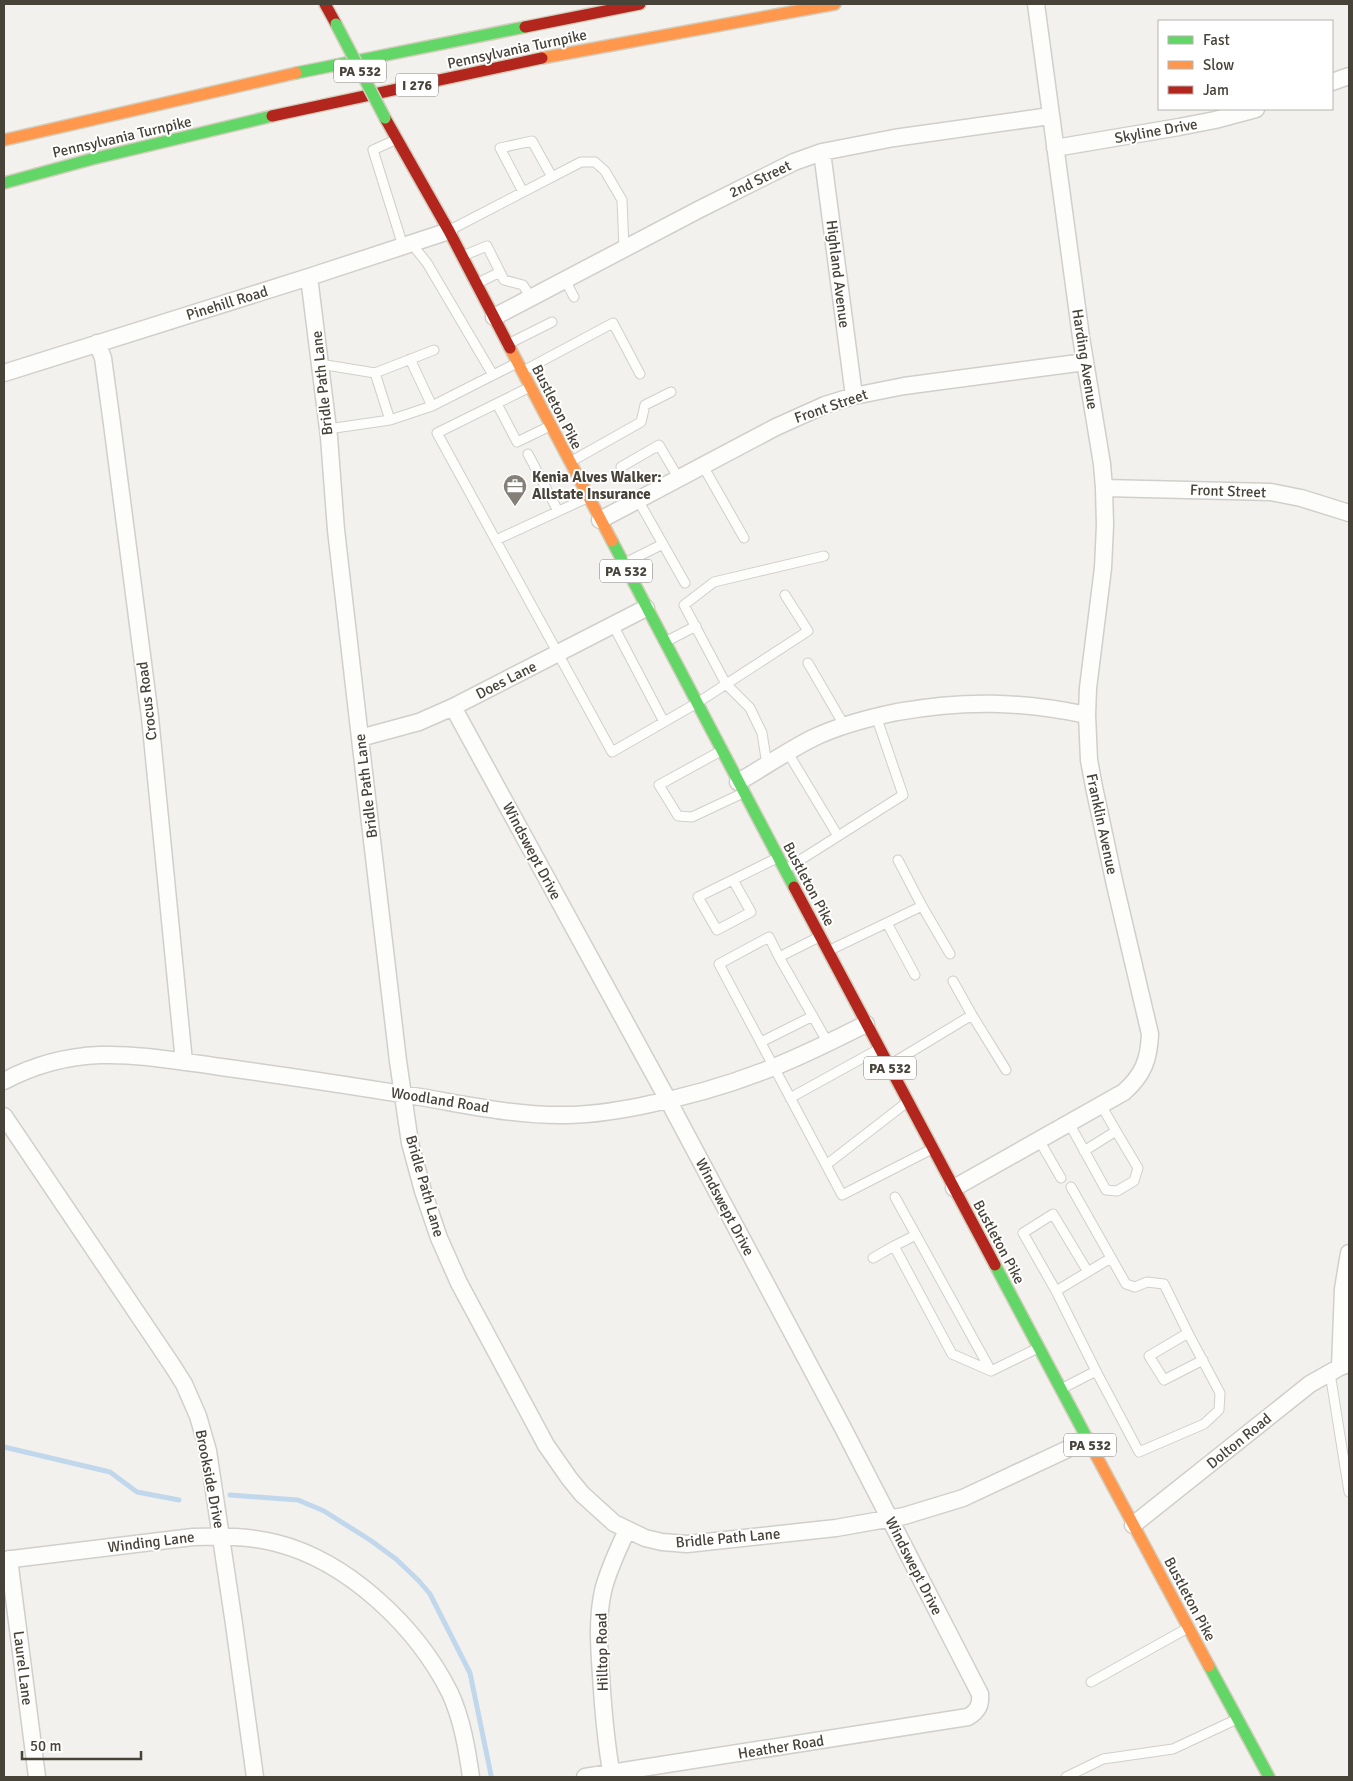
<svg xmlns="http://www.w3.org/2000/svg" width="1353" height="1781" font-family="Signika,sans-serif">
<rect width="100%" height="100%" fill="#f2f1ed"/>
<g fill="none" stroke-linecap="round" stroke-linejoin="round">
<!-- stream -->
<path stroke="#c1d8ec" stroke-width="5" d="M4 1447 110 1472 137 1492 179 1500
M230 1495 298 1500 324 1511 370 1540 396 1559 419 1581 430 1594 470 1673 491 1775"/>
<!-- lane casing -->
<g stroke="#d0cfcb" stroke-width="11">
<path id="lane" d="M395 140 373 150 403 246
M523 192 500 148 532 141 552 177
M450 230 581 162H595L605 171 622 200 624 249
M411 243 427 263 493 375
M465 255 487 246 504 280 523 285 531 298
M565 280 574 297
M478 283 500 272
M510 343 552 322
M410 359 432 406
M320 364 375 373 434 350
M525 370 613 323 640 374
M528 388 437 433 612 752 697 703 808 631 785 595
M497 404 517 442 548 427
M390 420 432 406 515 364
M328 429 390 420 375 373
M528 454 558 511
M572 461 641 422 645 405 671 392
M703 466 744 538
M621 467 659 445 679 479
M638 500 685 583
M496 540 587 498
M625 563 663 544
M613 625 664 722
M667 641 696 626
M808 663 844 725
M719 752 659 785 678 816 692 817 741 794
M788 753 838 836
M767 765 762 733 750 708 726 684 684 605 714 582 824 556
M786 869 903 795 876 716
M733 880 751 912 717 930 698 897 775 859
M922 906 950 954
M887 923 915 975
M817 938 779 957 828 1043
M830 950 922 906 898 860
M779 957 769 937 719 964 842 1195 932 1149
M972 1015 1006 1070
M761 1042 813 1016
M891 1064 972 1015 953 981
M790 1098 877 1050
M1101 1105 1116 1131
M1069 1123 1106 1190 1117 1191 1134 1181 1138 1168 1116 1131 1084 1151
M1039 1140 1061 1178
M826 1165 906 1103
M1071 1187 1126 1284 1135 1287 1147 1282 1164 1284 1188 1333
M895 1197 916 1235
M873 1258 894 1246
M1056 1291 1023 1233 1053 1214 1088 1272
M991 1371 952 1354 894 1246 916 1235 991 1371 1036 1349
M1096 1371 1056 1291 1111 1258
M1330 1373 1349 1492
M1063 1388 1096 1371 1139 1452 1204 1424 1219 1410 1220 1393 1188 1333 1149 1356 1164 1380 1203 1360
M1091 1682 1186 1629
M1066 1777 1103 1759 1173 1749 1235 1720"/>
</g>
<!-- street casing -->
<g stroke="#d0cfcb" stroke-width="19">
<path id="street" d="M1332 82 1349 76
M1055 148 1179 127 1215 120 1256 109
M822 152 854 396
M309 277 329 437 336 530 360 738 398 1061 410 1143 423 1191 439 1238 459 1283 546 1445 569 1478 582 1494 614 1523 645 1538 662 1542 687 1544 836 1528 904 1516 963 1498 1087 1440
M494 317 700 209 794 162 822 152 894 138 1050 116
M97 343 103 358 112 424 150 717 184 1062
M4 373 309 277 449 231
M1104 488 1271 492 1301 498 1349 513
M600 520 776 427 825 405 854 396 904 386 1085 362
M453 707 668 1100 843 1428 980 1694C981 1705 978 1711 968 1717L585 1777
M360 738 419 722 453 707 646 608
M738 782C763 768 787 751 813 738 840 725 868 718 897 712 965 700 1019 701 1087 715
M4 1081C80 1041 141 1056 221 1067 287 1076 354 1086 420 1097 468 1105 517 1116 566 1115 591 1115 616 1111 641 1106 681 1098 722 1087 761 1072 797 1059 832 1041 866 1024
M4 1116 172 1365 184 1384 198 1416 208 1451 234 1624 255 1777
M954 1188 1124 1092C1143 1075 1149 1060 1150 1034L1115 885 1094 787 1089 760 1087 715 1088 688 1103 568 1105 525 1104 488 1102 464 1081 337 1036 4
M1340 1367 1343 1289 1349 1253
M1133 1525 1310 1384 1340 1367 1349 1364
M9 1559 37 1777
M4 1560 193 1537C222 1536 249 1536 276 1543 348 1561 417 1627 450 1693 462 1719 467 1749 471 1777
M612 1777C606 1743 603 1709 601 1675 599 1647 597 1618 603 1591 608 1570 618 1550 627 1530"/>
</g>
<!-- fast casing -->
<g stroke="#d3cdbc" stroke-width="14">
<path id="fast" d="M296 73 525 27
M4 183 92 159 272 116
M612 541 794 887
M995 1265 1097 1457
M1209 1666 1269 1777"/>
</g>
<!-- slow casing -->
<g stroke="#d3cdbc" stroke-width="14">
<path id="slow" d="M542 58 835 4
M4 140 296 73
M510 348 612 541
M1097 1457 1209 1666"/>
</g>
<!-- jam casing -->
<g stroke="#d3cdbc" stroke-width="14">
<path id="jam" d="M325 4 336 24
M525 27 640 4
M272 116 542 58
M385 118 449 231 510 348
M794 887 995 1265"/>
</g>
<!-- lane -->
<use href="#lane" stroke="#fdfdfc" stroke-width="9"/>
<!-- street -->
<use href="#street" stroke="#fdfdfc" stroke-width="16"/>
<!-- fast -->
<use href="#fast" stroke="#63d668" stroke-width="11"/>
<!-- slow -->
<use href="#slow" stroke="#ff974d" stroke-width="11"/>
<!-- jam -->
<use href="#jam" stroke="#b3261e" stroke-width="11"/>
<!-- fast-bridge casing -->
<g stroke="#d3cdbc" stroke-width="14" stroke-linecap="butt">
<path id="fast-bridge" d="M336 24 385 118"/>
</g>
<!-- fast-bridge -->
<use href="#fast-bridge" stroke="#63d668" stroke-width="11"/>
</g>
<!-- icons -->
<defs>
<g id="office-pin" transform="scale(1.25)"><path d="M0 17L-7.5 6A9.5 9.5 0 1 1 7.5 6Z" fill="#848078" stroke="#fff"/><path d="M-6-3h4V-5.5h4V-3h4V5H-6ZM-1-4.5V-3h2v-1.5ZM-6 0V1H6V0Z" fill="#fff"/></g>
</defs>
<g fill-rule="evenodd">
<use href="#office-pin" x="515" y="486"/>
</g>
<g text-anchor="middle" stroke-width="4" stroke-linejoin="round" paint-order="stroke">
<!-- shield labels -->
<g fill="#fff" stroke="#7f7b74" stroke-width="1">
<rect x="334" y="59.5" width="52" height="23" rx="4"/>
<rect x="396" y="73.5" width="42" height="23" rx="4"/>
<rect x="600" y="559.5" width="52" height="23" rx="4"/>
<rect x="864" y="1056.5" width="52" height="23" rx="4"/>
<rect x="1064" y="1433.5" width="52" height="23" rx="4"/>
</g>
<g font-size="14" font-weight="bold" fill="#484339">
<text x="360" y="76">PA 532</text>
<text x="417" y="90">I 276</text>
<text x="626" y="576">PA 532</text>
<text x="890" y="1073">PA 532</text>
<text x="1090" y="1450">PA 532</text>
</g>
<!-- street labels -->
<g font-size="15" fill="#484339" stroke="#fff">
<text transform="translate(517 49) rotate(-12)" y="5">Pennsylvania Turnpike</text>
<text transform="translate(1156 131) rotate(-10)" y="5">Skyline Drive</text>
<text transform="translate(122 137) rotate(-13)" y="5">Pennsylvania Turnpike</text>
<text transform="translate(760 179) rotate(-26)" y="5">2nd Street</text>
<text transform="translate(838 274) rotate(83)" y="5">Highland Avenue</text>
<text transform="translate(227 303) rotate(-17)" y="5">Pinehill Road</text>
<text transform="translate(1085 359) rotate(81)" y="5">Harding Avenue</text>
<text transform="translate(322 383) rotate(-96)" y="5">Bridle Path Lane</text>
<text transform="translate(831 406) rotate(-19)" y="5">Front Street</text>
<text transform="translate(557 407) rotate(63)" y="5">Bustleton Pike</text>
<text transform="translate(1228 491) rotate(2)" y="5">Front Street</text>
<text transform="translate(506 680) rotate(-27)" y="5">Does Lane</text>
<text transform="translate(147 701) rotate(-97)" y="5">Crocus Road</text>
<text transform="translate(366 786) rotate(-97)" y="5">Bridle Path Lane</text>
<text transform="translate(1102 824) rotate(78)" y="5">Franklin Avenue</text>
<text transform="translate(532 851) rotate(62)" y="5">Windswept Drive</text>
<text transform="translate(809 884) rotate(62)" y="5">Bustleton Pike</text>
<text transform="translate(440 1100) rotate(9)" y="5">Woodland Road</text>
<text transform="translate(425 1186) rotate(74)" y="5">Bridle Path Lane</text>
<text transform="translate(725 1207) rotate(62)" y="5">Windswept Drive</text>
<text transform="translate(999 1242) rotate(62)" y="5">Bustleton Pike</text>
<text transform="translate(1239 1441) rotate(-39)" y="5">Dolton Road</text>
<text transform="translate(210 1479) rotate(79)" y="5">Brookside Drive</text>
<text transform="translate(728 1538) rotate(-5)" y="5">Bridle Path Lane</text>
<text transform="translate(151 1542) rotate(-7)" y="5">Winding Lane</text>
<text transform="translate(914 1566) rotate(63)" y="5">Windswept Drive</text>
<text transform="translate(1190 1599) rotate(62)" y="5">Bustleton Pike</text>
<text transform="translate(602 1652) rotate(-91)" y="5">Hilltop Road</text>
<text transform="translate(23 1668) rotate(83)" y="5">Laurel Lane</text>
<text transform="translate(781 1747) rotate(-9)" y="5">Heather Road</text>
</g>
<!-- poi labels -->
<g font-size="15" font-weight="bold" fill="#484339" stroke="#fff" text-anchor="start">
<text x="532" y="482">Kenia Alves Walker:<tspan x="532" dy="17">Allstate Insurance</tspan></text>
</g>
</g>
<!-- border -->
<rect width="1353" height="1781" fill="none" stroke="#484339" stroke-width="10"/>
<!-- legend -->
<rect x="1158" y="20" width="175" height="90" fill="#ffffff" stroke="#b6b4b0"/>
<rect x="1168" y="36" width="25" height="8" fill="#63d668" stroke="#b6b4b0"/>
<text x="1203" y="45" font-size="15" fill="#484339">Fast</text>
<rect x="1168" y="61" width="25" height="8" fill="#ff974d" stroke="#b6b4b0"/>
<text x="1203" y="70" font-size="15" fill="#484339">Slow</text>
<rect x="1168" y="86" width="25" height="8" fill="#b3261e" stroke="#b6b4b0"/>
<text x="1203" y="95" font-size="15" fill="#484339">Jam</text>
<!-- scale -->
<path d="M22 1751v8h119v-8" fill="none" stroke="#484339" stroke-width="2.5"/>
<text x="30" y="1751" font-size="15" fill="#484339" stroke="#ffffff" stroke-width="4" paint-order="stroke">50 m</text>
</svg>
